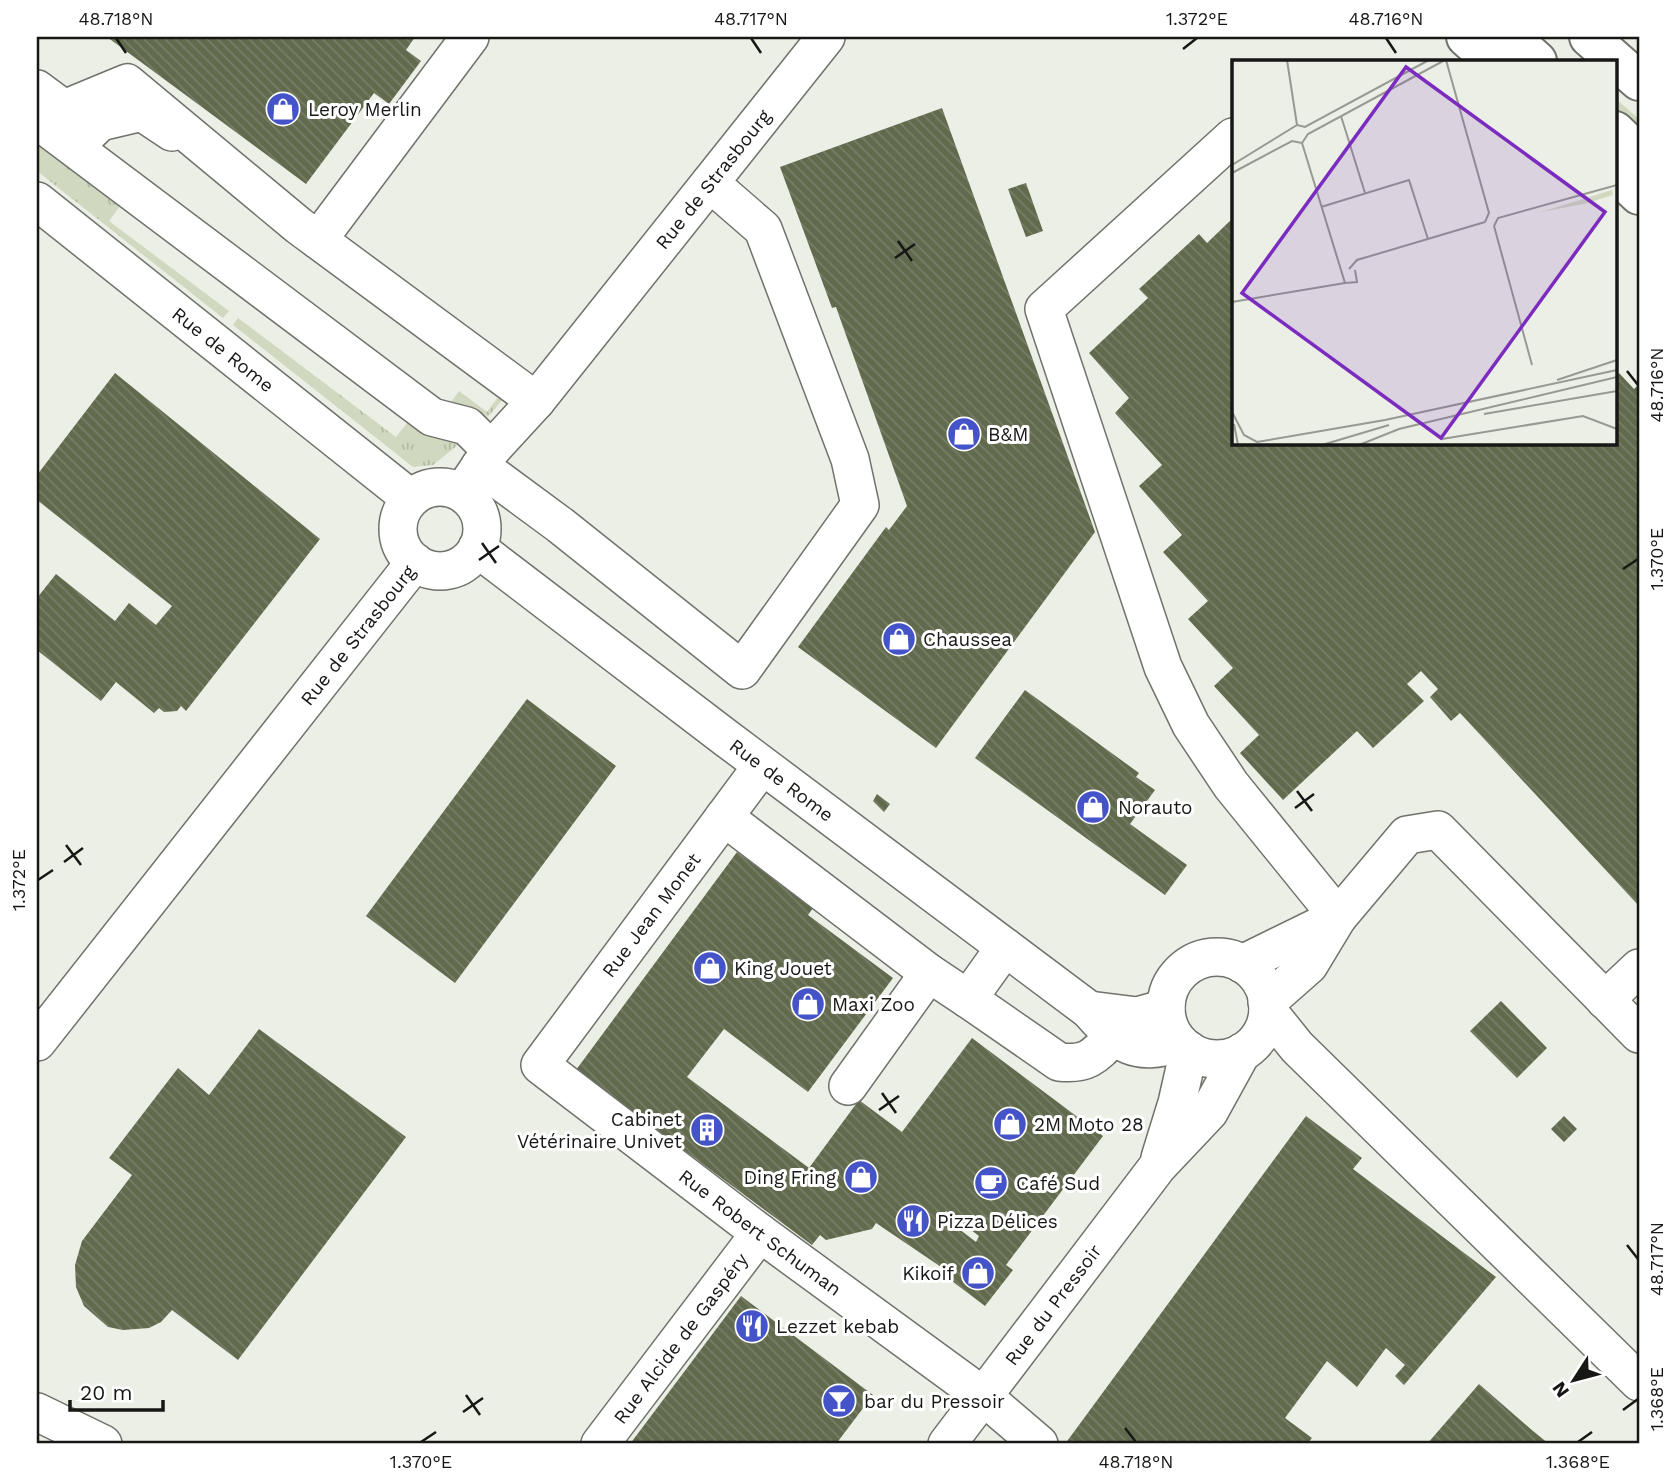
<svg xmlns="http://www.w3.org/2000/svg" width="1676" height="1481" font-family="'Work Sans',sans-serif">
<defs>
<pattern id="grass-tufts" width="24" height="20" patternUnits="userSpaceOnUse" patternTransform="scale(1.75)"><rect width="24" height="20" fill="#d0d9bf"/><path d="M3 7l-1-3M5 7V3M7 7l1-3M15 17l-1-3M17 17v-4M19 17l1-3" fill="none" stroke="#b2baa3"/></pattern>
<pattern id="building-back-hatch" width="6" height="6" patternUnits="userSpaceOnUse" patternTransform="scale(1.75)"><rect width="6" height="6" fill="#616a4d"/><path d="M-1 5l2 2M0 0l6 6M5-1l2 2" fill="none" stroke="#777e68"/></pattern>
</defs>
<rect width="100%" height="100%" fill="#ecefe6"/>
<!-- grass -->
<path fill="url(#grass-tufts)" d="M1615 98 1639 119V130L1615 109Z
M37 130 123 202 109 221 229 311 223 318 37 171Z
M238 318 396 437 411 418 456 437 459 444 433 465 413 467 233 325Z
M459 391 487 412 501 393 503 399 488 417 477 411 446 409Z"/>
<!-- building -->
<path fill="url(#building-back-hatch)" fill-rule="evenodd" d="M107 37H415L406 50 421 61 389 104 374 93 306 184Z
M942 108 1095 532 936 748 798 647 886 527 889 530 907 506 836 307 832 308 780 167Z
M1026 183 1043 231 1026 237 1008 189Z
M1233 218V443H1615V378L1619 373 1634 389 1639 384V906L1460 713 1451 721 1430 697 1438 689 1421 671 1407 684 1424 701 1373 748 1357 731 1283 800 1240 753 1259 735 1214 686 1233 668 1188 619 1208 601 1163 552 1182 535 1139 486 1162 465 1115 413 1129 398 1089 353 1148 298 1139 289 1199 234 1207 243Z
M115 373 320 539 186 711 181 706 177 711 164 712 159 708 154 713 116 682 101 701 37 650V598L56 574 115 621 129 603 156 625 172 606 37 500V475Z
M1025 690 1139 773 1136 777 1155 790 1130 824 1187 865 1165 895 975 758Z
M527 699 616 766 455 983 366 916Z
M877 794 890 804 884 812 873 801Z
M737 852 813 908 808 915 893 978 808 1092 724 1029 687 1077 809 1168 859 1100 902 1132 972 1038 1103 1136 1006 1265 1013 1270 985 1306 944 1275 947 1271 876 1223 872 1229 826 1240 820 1235 812 1245 576 1070ZM946 1211 979 1236 976 1242 942 1216Z
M1501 1001 1547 1048 1517 1078 1470 1031Z
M259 1029 406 1137 238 1360 172 1310 161 1322 149 1328 123 1330 108 1327 84 1306 76 1287 75 1265 82 1241 132 1175 109 1158 178 1068 209 1095Z
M1306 1116 1362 1158 1353 1169 1496 1277 1404 1385 1395 1376 1405 1365 1386 1348 1357 1387 1327 1361 1285 1418 1312 1438 1307 1444H1065Z
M1564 1116 1577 1129 1564 1142 1551 1129Z
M741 1296 873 1395 836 1444H630Z
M1479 1384 1533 1431 1549 1444H1427Z"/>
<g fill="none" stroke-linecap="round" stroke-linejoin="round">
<!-- minor casing -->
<g stroke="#70726b" stroke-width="40">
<g id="minor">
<path d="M37 89 64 109 127 83 299 226 536 401"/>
<path d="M37 120 432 417 467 426 491 450"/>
<path d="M1233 137 1044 309 1163 667 1191 725 1231 785 1338 917"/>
<path d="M74 147 100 122 142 112 172 132"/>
<path id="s1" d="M37 201 410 498"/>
<path d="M318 240 470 37"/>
<path d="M480 466 560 525 742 670 860 505 850 459 763 229 710 183"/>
<circle cx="440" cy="529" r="42"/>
<path id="s2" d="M462 493 491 450 536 401 826 37"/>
<path id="s3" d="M477 548 726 738 1089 1010C1120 1045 1133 1057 1180 1043"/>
<path id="s4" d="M762 766 540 1065 760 1233 983 1396 1039 1444"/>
<path d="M724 817 929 973 968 999 1005 947"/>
<circle cx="1217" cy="1008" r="51"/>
<path d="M1242 964 1338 917"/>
<path d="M968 999 1059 1062C1087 1065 1094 1057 1113 1037"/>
<path d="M1605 1000 1639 968"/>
<path d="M1267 1002 1309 965 1338 917 1407 835 1438 830 1639 1034"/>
<path d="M1089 1010 1137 1016 1166 1008"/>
<path d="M1268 1011 1297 1047 1639 1382"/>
<path id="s5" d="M37 1042 415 562"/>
<path d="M848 1086 929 973"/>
<path d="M1160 1158 1177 1103 1189 1050"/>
<path d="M37 1412 103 1444"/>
<path id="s6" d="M600 1444 760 1233"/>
<path id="s7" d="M947 1444 1158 1166 1209 1112 1242 1052"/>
</g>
</g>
<!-- major casing -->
<g stroke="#70726b" stroke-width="42">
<path id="major" d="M1466 37 1493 61
M1510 37 1537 61
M1589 37 1639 81
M1615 131 1639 154
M1615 172 1639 195"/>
</g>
<!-- minor -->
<use href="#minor" stroke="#fff" stroke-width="37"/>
<!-- major -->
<use href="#major" stroke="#fff" stroke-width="38"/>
</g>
<!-- ticks -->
<path fill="none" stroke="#171815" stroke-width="2.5" d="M116 38 126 53M751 38 761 53M1386 38 1396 53M1183 49 1197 38M898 241 912 261M895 258 915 244M1627 371 1638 385M482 543 496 563M479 560 499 546M1623 569 1638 559M1297 791 1312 811M1295 808 1314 794M66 845 81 865M64 862 83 848M38 880 53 870M882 1093 896 1113M879 1110 899 1096M1627 1245 1638 1259M466 1395 480 1415M1623 1410 1638 1399M463 1412 483 1398M1125 1428 1136 1442M421 1442 436 1432M1578 1442 1592 1432"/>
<!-- icons -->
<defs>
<g id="shop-disc" transform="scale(1.75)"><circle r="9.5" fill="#4553c8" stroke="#fff"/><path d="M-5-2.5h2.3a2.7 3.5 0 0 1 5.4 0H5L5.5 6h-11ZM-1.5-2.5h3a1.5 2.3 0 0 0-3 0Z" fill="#fff"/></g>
<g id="building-disc" transform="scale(1.75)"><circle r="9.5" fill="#4553c8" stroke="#fff"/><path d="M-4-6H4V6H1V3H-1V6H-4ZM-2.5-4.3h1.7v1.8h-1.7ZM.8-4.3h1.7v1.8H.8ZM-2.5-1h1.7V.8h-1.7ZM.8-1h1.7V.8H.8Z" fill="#fff"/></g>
<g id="cafe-disc" transform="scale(1.75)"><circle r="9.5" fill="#4553c8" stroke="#fff"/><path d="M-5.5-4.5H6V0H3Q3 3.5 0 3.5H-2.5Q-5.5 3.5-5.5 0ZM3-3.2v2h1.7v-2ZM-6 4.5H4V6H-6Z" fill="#fff"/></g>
<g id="restaurant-disc" transform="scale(1.75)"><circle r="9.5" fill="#4553c8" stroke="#fff"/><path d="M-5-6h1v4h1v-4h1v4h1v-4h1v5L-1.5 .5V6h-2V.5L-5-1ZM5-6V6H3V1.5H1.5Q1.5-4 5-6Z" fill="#fff"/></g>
<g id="bar-disc" transform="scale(1.75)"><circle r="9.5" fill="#4553c8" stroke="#fff"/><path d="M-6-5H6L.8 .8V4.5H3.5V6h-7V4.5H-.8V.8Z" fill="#fff"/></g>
</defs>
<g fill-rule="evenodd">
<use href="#shop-disc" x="283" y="109"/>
<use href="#shop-disc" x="964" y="434"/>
<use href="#shop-disc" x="899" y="639"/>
<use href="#shop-disc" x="1093" y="807"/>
<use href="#shop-disc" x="710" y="968"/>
<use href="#shop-disc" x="808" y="1004"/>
<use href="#shop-disc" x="1010" y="1124"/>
<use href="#building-disc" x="707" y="1130"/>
<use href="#shop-disc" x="861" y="1177"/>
<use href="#cafe-disc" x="991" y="1183"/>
<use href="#restaurant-disc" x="913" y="1221"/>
<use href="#shop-disc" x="978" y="1273"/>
<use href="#restaurant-disc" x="752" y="1326"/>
<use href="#bar-disc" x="839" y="1401"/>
</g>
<g text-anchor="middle" stroke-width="6" stroke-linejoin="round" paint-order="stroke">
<!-- poi labels -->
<g font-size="19" fill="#171815" stroke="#fff" text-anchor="start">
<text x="308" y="116">Leroy Merlin</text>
<text x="988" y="441">B&amp;M</text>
<text x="923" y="646">Chaussea</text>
<text x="1118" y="814">Norauto</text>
<text x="734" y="975">King Jouet</text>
<text x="832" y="1011">Maxi Zoo</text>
<text x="682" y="1126" text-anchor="end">Cabinet<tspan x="682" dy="22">Vétérinaire Univet</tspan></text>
<text x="1034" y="1131">2M Moto 28</text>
<text x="836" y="1184" text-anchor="end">Ding Fring</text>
<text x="1016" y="1190">Café Sud</text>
<text x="937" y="1228">Pizza Délices</text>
<text x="954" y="1280" text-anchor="end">Kikoif</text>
<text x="776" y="1333">Lezzet kebab</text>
<text x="864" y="1408">bar du Pressoir</text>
</g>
<!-- street labels -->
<g font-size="19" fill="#171815" stroke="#fff">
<text dy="7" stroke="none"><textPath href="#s2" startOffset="402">Rue de Strasbourg</textPath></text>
<text dy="7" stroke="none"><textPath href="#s1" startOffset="238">Rue de Rome</textPath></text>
<text dy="7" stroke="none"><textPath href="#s5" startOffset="518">Rue de Strasbourg</textPath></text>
<text dy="7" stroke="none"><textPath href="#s3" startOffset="383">Rue de Rome</textPath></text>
<text transform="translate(651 915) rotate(-53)" y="7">Rue Jean Monet</text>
<text dy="7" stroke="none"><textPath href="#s4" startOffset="649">Rue Robert Schuman</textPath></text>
<text dy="7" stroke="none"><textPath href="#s7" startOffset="175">Rue du Pressoir</textPath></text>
<text dy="7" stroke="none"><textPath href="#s6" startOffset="133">Rue Alcide de Gaspéry</textPath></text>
</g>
</g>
<!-- overview -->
<g transform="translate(1232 60)">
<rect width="385" height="385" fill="#ecefe6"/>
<path d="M380 130 381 135 352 144 309 152Z" fill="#d0d9bf"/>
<path fill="none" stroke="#979992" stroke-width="2" d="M55 0 65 65M214 0 257 153 253 162M109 56 133 133M65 65 73 67 197 0M70 83 113 223 125 222 123 210M70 83 76 74 213 0M0 105 65 65M0 113 60 81 70 83M89 147 177 120 196 179M262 166 300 305M262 166 266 158 385 125M117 209 125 200 253 162M0 242 113 223M325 320 385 300M0 352 12 375 25 382 153 360 385 310M252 354 385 331M2 364 6 385M210 379 351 356 385 369M90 385 157 365M127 385 167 369 385 317"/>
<path fill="#7b2cbf" fill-opacity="0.15" stroke="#7b2cbf" stroke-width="3.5" d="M174 7 373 152 209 378 10 233Z"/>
<rect width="385" height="385" fill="none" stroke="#171815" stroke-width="3.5"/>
</g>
<!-- border -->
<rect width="1676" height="1481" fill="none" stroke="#ffffff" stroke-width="77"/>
<!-- north arrow -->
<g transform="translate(1574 1380) rotate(234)" stroke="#ffffff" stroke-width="5" paint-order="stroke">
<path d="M0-5L12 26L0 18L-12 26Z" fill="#171815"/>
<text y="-10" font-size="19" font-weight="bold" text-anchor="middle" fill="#171815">N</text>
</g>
<!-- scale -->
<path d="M70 1400v10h93v-10" fill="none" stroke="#171815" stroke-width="3.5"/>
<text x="80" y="1400" font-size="21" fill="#171815" stroke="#ffffff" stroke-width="5" paint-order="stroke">20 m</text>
<rect x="38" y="38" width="1600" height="1404" fill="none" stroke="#171815" stroke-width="2.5"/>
<g font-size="18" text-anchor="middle" fill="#171815">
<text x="116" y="25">48.718°N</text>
<text x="751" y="25">48.717°N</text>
<text x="1197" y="25">1.372°E</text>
<text x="1386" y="25">48.716°N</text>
<text transform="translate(1657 385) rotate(-90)" y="6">48.716°N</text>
<text transform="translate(1657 559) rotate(-90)" y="6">1.370°E</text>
<text transform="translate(19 880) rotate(-90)" y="6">1.372°E</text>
<text transform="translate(1657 1259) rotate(-90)" y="6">48.717°N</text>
<text transform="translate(1657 1399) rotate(-90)" y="6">1.368°E</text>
<text x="421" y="1468">1.370°E</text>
<text x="1136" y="1468">48.718°N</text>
<text x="1578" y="1468">1.368°E</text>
</g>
</svg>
